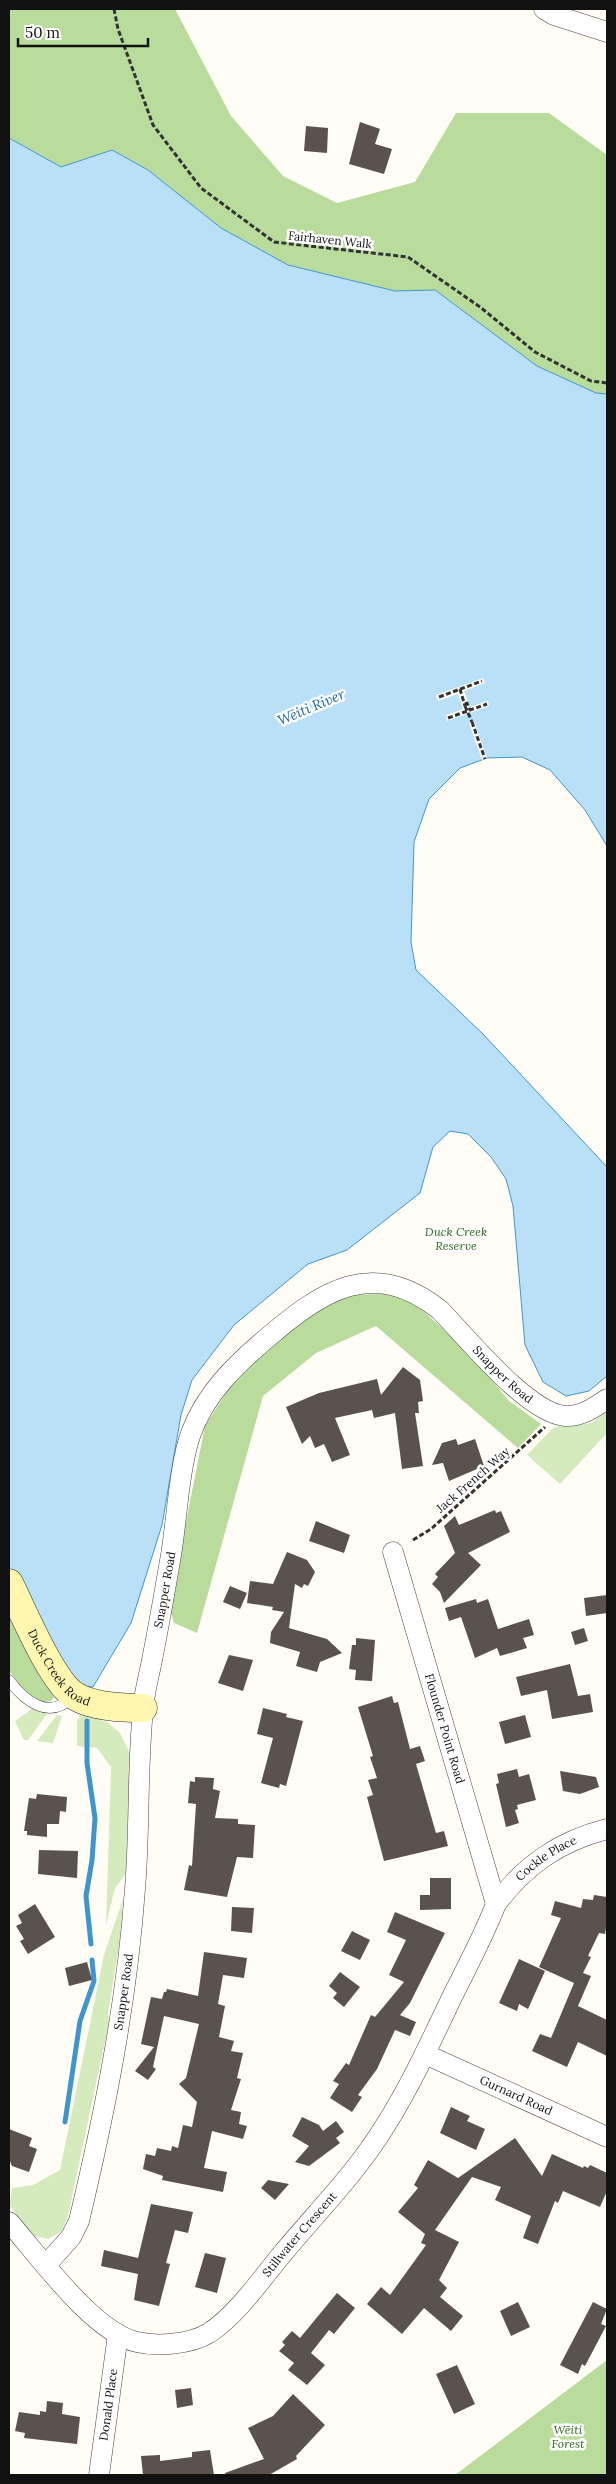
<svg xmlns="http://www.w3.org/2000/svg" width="616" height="2484" font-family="Lora,serif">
<rect width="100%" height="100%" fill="#fffdf5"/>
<!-- green -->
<path fill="#d5ebbd" d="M607 1410V1433L560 1484 527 1455 554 1427 592 1423Z
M33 1708 47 1714 28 1740H24L15 1721Z
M57 1715 62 1716 53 1743 37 1741Z
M80 1715 107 1722 120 1733 130 1754 126 1873 115 1888 106 1925 111 1767 97 1748 77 1746V1721Z
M123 1899 120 1939 108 2014 109 2023 68 2216 62 2231 54 2236 48 2239 33 2236 9 2205 12 2188 33 2185 60 2170 104 1955Z"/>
<!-- forest -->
<path fill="#b9dc9c" d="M9 9H175L231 116 283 176 337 203 415 182 456 113H549L607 155V394L596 393 537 366 435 290 395 291 288 265 221 228 148 170 112 150 61 167 9 138Z
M383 1294 412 1301 470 1353 509 1401 541 1424 518 1448 376 1326 316 1353 263 1396 197 1633 174 1623 169 1607 205 1426 235 1379 295 1321 337 1295Z
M9 1615 40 1677 54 1697 51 1701 42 1702 30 1699 9 1670Z
M607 2360V2475H455Z"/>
<!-- water -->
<path fill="#b9e0f7" stroke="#3f96cf" d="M9 138 61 167 112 150 148 170 221 228 288 265 395 291 435 290 537 366 596 393 607 394V846L585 810 550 770 522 757 487 758 460 768 429 799 414 842 411 942 416 970 483 1034 607 1167V1376L589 1391 566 1396 543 1382 525 1345 513 1206 506 1179 491 1157 468 1134 450 1131 433 1147 420 1193 347 1250 308 1264 234 1325 192 1380 181 1415 162 1525 131 1623 93 1687 85 1686 67 1677 9 1571Z"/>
<!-- pier -->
<path fill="#fffdf5" d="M483 678 485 683 464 691 470 707 488 701 489 706 447 721 446 715 463 709 458 694 438 701 436 695Z
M474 721 487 758 482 760 469 723Z"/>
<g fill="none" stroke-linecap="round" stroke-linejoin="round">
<!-- stream -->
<path stroke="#3f96cf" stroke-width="5" d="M87 1721V1763L95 1818 92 1860 86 1896 91 1944
M65 2122 80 2021 94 1981 92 1960"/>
</g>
<!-- building -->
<path fill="#5a524d" d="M360 122 380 129 375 144 392 149 384 174 349 164Z
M306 126 328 128 327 153 304 151Z
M403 1367 420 1380 423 1401 418 1402 419 1413H415L423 1466 402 1469 395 1413 374 1418 372 1410 335 1418 350 1455 332 1462 324 1444 315 1448 310 1436 302 1444 286 1407 319 1393 377 1379 381 1395Z
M456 1439 458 1445 475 1439 484 1466 449 1481 443 1463 432 1465 442 1443Z
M495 1510 496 1513 501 1511 510 1532 468 1553 481 1565 444 1603 440 1592 432 1584 438 1577 435 1574 455 1553 444 1526 455 1516 459 1525Z
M316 1521 350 1535 344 1553 309 1541Z
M287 1552 307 1560 315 1572 308 1586 304 1584 302 1588 295 1584 289 1628 327 1639 342 1653 320 1662 317 1672 296 1666 300 1652 270 1643 271 1632 284 1612 272 1610 273 1607 247 1603 250 1581 273 1584Z
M230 1586 247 1593 240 1609 223 1602Z
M607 1595V1613L586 1616 584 1598Z
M476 1599 477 1603 488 1599 498 1629 529 1619 534 1635 523 1638 527 1648 500 1656 497 1648 475 1658 461 1617 449 1621 445 1608Z
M584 1628 588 1641 575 1645 571 1632Z
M356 1638 375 1640 372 1681 355 1680 356 1670 349 1669 352 1645H356Z
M229 1655 253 1660 243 1691 218 1683Z
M570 1664 578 1696 590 1694 593 1712 552 1719 547 1690 521 1696 516 1677Z
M392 1696 394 1703 398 1702 410 1749 420 1746 425 1761 416 1764 436 1833 444 1831 448 1846 384 1861 367 1797 373 1795 368 1780 377 1778 370 1757 373 1756 358 1707Z
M263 1708 287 1714 286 1717 303 1721 286 1786 280 1784 279 1788 261 1783 273 1738 257 1734Z
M525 1715 531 1737 505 1744 499 1722Z
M517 1769 519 1777 529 1774 536 1800 517 1805 518 1809 515 1810 519 1823 506 1827 496 1784 499 1783 497 1774Z
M560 1771 596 1777 599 1787 580 1794 563 1791Z
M195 1777 214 1778 213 1789 220 1791 215 1818 238 1819V1824L255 1825 253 1858 237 1857 227 1897 184 1890 189 1865 192 1866 196 1804 188 1803 190 1781 195 1782Z
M37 1794 67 1797 66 1812 60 1811 59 1824H47V1837L27 1835V1831H24L29 1798 36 1799Z
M39 1850 78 1851 77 1878 38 1874Z
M430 1878H451V1909L420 1910V1895H430Z
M594 1895 607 1897V1922L605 1934 599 1933 588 1956 591 1957 583 1973 591 1976 578 2006 607 2020V2056L578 2042 567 2067 532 2051 540 2034 551 2038 574 1983 539 1967 561 1918 551 1915 555 1901 581 1908 583 1899 593 1900Z
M35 1904 55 1937 28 1954 20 1941 24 1939 16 1926 22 1923 18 1915Z
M232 1907 254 1908 252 1933 231 1931Z
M395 1912 445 1933 410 2003 400 2015 416 2022 410 2036 395 2030 377 2069 358 2095 362 2097 352 2112 330 2098 339 2084 333 2081 346 2063 349 2065 371 2015 375 2017 404 1982 389 1975 406 1940 387 1932Z
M352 1931 370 1940 360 1960 341 1951Z
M204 1952 247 1958 244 1978 223 1975 218 2004 225 2006 219 2037 234 2041 231 2051 243 2053 237 2078 241 2079 231 2110 241 2112 239 2124 247 2126 243 2139 212 2131 204 2168 227 2172 223 2192 162 2180 163 2176 143 2169 146 2154 155 2156 157 2148 171 2151 172 2146 178 2148 183 2125 192 2127 197 2102 179 2084 186 2078 199 2024 164 2016 153 2067 156 2069 148 2080 135 2071 154 2047 141 2044 151 1997 162 1999 164 1992H166L167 1989 198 1996Z
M519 1959 545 1971 528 2009 519 2004 517 2011 499 2003Z
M87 1962 92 1980 69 1986 65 1968Z
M340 1972 360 1987 344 2007 333 1998 337 1993 329 1986Z
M451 2107 470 2116 467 2121 485 2129 476 2150 440 2133Z
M302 2117 319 2125 323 2131 336 2121 344 2132 336 2138 340 2143 309 2166 295 2162 309 2146 292 2136Z
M9 2129 32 2138 29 2146 37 2149 29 2172 12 2166 9 2159Z
M515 2138 542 2176 552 2154 583 2168 584 2166 588 2168 590 2165 607 2173V2191L600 2207 563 2191 558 2203 555 2201 538 2244 523 2238 531 2216 495 2200 501 2187 472 2177 435 2230 459 2242 439 2280 447 2288 440 2297 463 2316 451 2331 424 2308 402 2334 367 2304 381 2287 390 2295 426 2245 421 2243 425 2234 398 2212 418 2188 414 2185 428 2160 458 2178Z
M268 2180 289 2184 275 2200 261 2188Z
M151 2204 193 2212 188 2233 175 2230 166 2263 170 2264 159 2306 134 2300 138 2274 101 2266 104 2250 138 2258Z
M205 2253 226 2258 217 2293 195 2287Z
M337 2293 355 2308 334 2334 329 2330 311 2353 325 2365 307 2385 288 2370 294 2363 279 2351 285 2345 282 2342 292 2331 300 2338Z
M518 2302 530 2327 511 2336 500 2311Z
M593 2302 607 2309 601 2324 606 2326 585 2366 582 2364 578 2374 560 2365Z
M457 2365 475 2404 454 2414 436 2374Z
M191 2388 193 2405 177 2408 175 2390Z
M293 2394 325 2425 296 2456 297 2459 269 2475H226L225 2473 264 2459 248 2428 273 2416Z
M47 2401 63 2403 62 2414 80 2417 77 2444 24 2438 25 2433 15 2431 19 2412 40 2415V2411L46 2412Z
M210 2450 214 2475H143L141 2456 160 2455V2461L192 2457V2452Z"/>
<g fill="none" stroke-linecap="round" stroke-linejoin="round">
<!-- lane casing -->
<g stroke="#444" stroke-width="11">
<path id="lane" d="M9 1680C25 1702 50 1721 73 1696"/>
</g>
<!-- street casing -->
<g stroke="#444" stroke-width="21">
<g id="street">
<path d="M544 9 554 15 607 32"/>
<path id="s1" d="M393 1552 496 1904"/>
<path id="s2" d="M425 2054 607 2137"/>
<path id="s3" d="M9 2222C38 2255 94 2333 137 2342 158 2347 191 2344 209 2333 237 2315 262 2278 283 2253 317 2212 357 2172 385 2126 411 2085 432 2039 453 1995 468 1965 484 1935 496 1904 525 1865 560 1841 607 1829"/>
<path id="s4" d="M46 2265 71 2237 79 2221C105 2112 127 2001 135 1889 140 1830 137 1769 143 1710 144 1693 149 1676 152 1660 159 1625 165 1590 171 1555 177 1519 179 1467 191 1433 206 1393 235 1365 267 1338 323 1290 373 1257 440 1310 467 1338 528 1413 565 1416 581 1417 595 1407 607 1399"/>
<path id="s5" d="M99 2475 118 2334"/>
</g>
</g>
<!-- secondary casing -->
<g stroke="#333" stroke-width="29">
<g id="secondary">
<path id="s6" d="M9 1583C22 1609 52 1682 75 1696 93 1707 122 1708 143 1708"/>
</g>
</g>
<!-- path -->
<path stroke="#333" stroke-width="3" stroke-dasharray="5 2.5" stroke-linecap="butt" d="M114 9 118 29 153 125 201 188 274 242 408 257 480 307 535 352 591 381 607 383
M460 689 465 706
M439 697 482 681
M465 704 467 703 470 710
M448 718 487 704
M472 722 485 759
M413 1540 431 1529 545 1427"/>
<!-- lane -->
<use href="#lane" stroke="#fff" stroke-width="10"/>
<!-- street -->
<use href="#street" stroke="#fff" stroke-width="20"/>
<!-- secondary -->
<use href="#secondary" stroke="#fff6b0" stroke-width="28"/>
<!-- path-bridge -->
<path stroke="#333" stroke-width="3" stroke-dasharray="5 2.5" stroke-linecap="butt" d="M465 706 472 722"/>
</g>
<g text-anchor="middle" stroke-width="5" stroke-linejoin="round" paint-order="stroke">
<!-- street labels -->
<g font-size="12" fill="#111" stroke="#fff">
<text transform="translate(330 240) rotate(6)" y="4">Fairhaven Walk</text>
<text dy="4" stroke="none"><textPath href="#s4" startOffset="1262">Snapper Road</textPath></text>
<text transform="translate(473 1480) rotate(-41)" y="4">Jack French Way</text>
<text dy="4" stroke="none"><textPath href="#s4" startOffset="694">Snapper Road</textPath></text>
<text dy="4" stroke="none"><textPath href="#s6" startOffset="100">Duck Creek Road</textPath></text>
<text dy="4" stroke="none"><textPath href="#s1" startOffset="184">Flounder Point Road</textPath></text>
<text dy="4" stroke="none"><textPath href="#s3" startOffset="841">Cockle Place</textPath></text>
<text dy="4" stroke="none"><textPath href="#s4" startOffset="289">Snapper Road</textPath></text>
<text dy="4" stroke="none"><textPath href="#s2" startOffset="100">Gurnard Road</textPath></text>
<text dy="4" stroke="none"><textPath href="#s3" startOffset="386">Stillwater Crescent</textPath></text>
<text dy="4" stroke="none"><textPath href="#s5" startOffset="71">Donald Place</textPath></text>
</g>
<!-- park labels -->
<g font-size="12" font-style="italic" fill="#2f6b1f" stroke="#fff">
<text x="456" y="1236">Duck Creek<tspan x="456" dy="14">Reserve</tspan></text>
<text x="568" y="2434">Wēiti<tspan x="568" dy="14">Forest</tspan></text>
</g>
<!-- water labels -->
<g font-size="14" font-style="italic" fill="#1768a6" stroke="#fff">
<text transform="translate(311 707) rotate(-23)" y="5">Wēiti River</text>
</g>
</g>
<!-- border -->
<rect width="616" height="2484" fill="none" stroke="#111111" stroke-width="20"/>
<!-- scale -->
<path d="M18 38v8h130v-8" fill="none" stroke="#111111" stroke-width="2.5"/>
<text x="25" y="38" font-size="15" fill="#111111" stroke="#ffffff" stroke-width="4" paint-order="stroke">50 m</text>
</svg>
